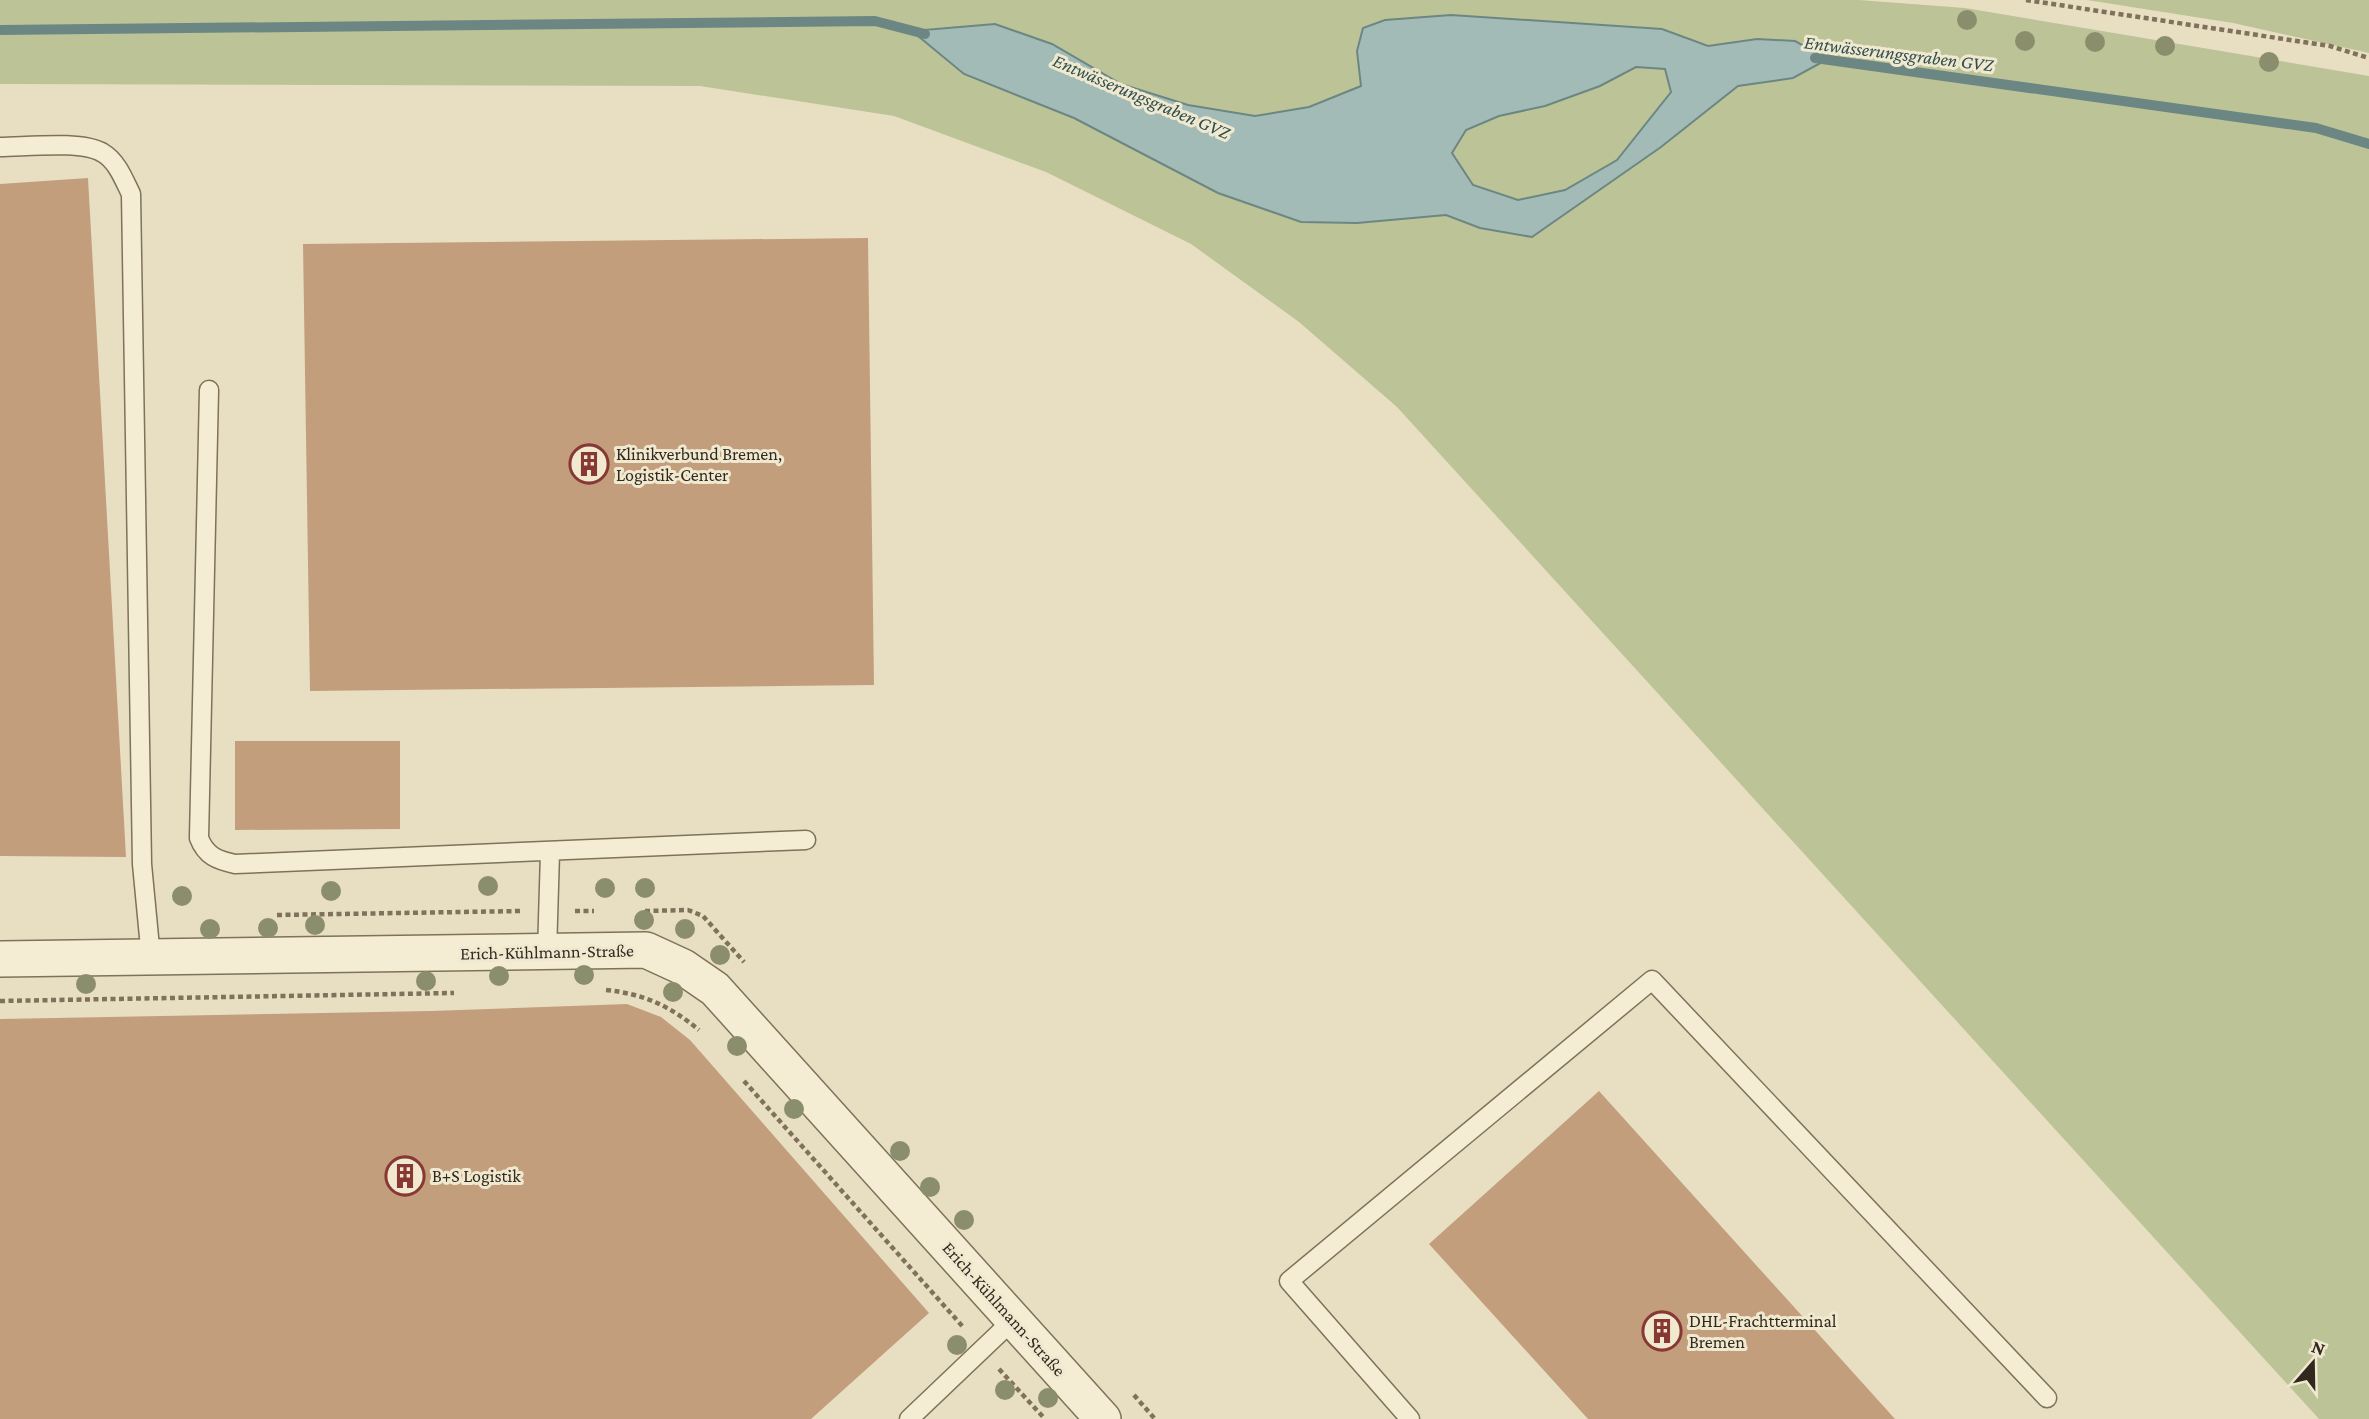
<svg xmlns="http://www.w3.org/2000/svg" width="2369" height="1419" font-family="'Crimson Pro',serif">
<rect width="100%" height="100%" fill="#e8dfc2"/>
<!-- green -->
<path fill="#bcc497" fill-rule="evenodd" d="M0 0H1859L1965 8 2369 76V1419H2319L1397 407 1299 322 1191 244 1046 172 894 116 700 86 0 84ZM1451 15 1662 29 1708 46 1757 39 1793 78 1738 86 1661 147 1532 237 1480 228 1446 215 1357 223 1300 222 1218 193 1074 118 965 74 912 31 995 24 1052 44 1121 84 1188 105 1256 116 1309 107 1362 86 1357 51Z
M2087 0H2369V53L2233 23Z
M1636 67 1665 69 1671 92 1617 160 1565 190 1518 200 1473 185 1452 153 1466 130 1499 116 1545 106 1600 86Z"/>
<!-- water -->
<path fill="#a3bbb6" stroke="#6c8783" stroke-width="2" fill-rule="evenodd" d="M1451 15 1662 29 1708 46 1757 39 1795 41 1828 59 1793 78 1738 86 1661 147 1532 237 1480 228 1446 215 1357 223 1301 222 1218 193 1074 118 964 74 912 31 995 24 1052 44 1121 84 1188 105 1255 116 1309 107 1361 86 1357 51 1363 28 1385 20ZM1636 67 1665 69 1671 92 1617 160 1565 190 1518 200 1473 185 1452 153 1466 130 1499 116 1545 106 1600 86Z"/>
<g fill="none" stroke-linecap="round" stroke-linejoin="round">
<!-- stream -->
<path stroke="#6c8783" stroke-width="10" d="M0 30 875 21 925 34
M1815 58 2316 128 2369 144"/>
</g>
<!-- building -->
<path fill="#c29e7c" d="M88 178 126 857 0 856V184Z
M868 238 874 685 310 691 303 244Z
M235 741H400V829L235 830Z
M627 1004 661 1017 690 1040 929 1313 811 1419H0V1019L431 1011Z
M1599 1091 1895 1419H1588L1429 1244Z"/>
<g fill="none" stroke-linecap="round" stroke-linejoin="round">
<!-- service casing -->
<g stroke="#7f715b" stroke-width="21">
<path id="service" d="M0 147C25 147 82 140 103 153 117 161 124 180 131 194L142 864 151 958
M209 390 199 838C206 856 217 860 235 864L806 840
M547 953 550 853
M909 1419 1013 1320
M1410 1419 1289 1281 1652 980 2047 1398"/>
</g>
<!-- minor casing -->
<g stroke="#7f715b" stroke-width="38">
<path id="minor" d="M0 959 646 950 683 967 715 989 1103 1419"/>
</g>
<!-- path -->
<path stroke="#7f715b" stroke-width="4.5" stroke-dasharray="5 3.5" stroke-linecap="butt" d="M2026 0 2330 46 2369 58
M575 911H594
M645 911 688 910 703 916 744 962
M277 915 521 911
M606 990C644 994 670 1006 699 1030
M0 1001 454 993
M744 1081 964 1328
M999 1369 1045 1419
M1134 1395 1155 1419"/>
<!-- service -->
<use href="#service" stroke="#f4edd4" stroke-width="18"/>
<!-- minor -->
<use href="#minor" stroke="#f4edd4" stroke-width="35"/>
</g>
<!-- trees -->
<g fill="#8b8e6c">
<circle cx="1967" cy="20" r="10"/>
<circle cx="2025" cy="41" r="10"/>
<circle cx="2095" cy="42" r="10"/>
<circle cx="2165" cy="46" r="10"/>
<circle cx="2269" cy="62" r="10"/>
<circle cx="488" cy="886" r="10"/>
<circle cx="605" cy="888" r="10"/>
<circle cx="645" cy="888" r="10"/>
<circle cx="331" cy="891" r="10"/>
<circle cx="182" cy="896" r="10"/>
<circle cx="644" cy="920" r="10"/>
<circle cx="315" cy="925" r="10"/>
<circle cx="268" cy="928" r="10"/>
<circle cx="210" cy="929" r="10"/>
<circle cx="685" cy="929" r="10"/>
<circle cx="720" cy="955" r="10"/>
<circle cx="584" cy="975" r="10"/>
<circle cx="499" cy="976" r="10"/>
<circle cx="426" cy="981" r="10"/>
<circle cx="86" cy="984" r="10"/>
<circle cx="673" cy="992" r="10"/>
<circle cx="737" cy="1046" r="10"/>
<circle cx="794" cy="1109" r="10"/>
<circle cx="900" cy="1151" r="10"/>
<circle cx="930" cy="1187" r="10"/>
<circle cx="964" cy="1220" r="10"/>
<circle cx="957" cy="1345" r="10"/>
<circle cx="1005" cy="1390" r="10"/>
<circle cx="1048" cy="1398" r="10"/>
</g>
<!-- icons -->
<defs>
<g id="building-ring" transform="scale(2.0125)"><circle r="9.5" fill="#f0e9d0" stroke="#873832" stroke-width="1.5"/><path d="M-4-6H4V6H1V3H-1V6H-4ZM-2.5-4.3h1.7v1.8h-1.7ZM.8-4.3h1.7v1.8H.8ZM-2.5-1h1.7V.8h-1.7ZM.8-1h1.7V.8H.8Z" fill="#873832"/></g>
</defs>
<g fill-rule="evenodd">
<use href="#building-ring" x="589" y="464"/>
<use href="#building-ring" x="405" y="1176"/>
<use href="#building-ring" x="1662" y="1331"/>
</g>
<g text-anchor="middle" stroke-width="6" stroke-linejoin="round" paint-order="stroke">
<!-- poi labels -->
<g font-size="18" fill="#31281e" stroke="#f0e9d0" text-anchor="start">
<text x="616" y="460">Klinikverbund Bremen,<tspan x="616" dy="21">Logistik-Center</tspan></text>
<text x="432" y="1182">B+S Logistik</text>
<text x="1689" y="1327">DHL-Frachtterminal<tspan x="1689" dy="21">Bremen</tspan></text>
</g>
<!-- street labels -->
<g font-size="18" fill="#31281e" stroke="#f0e9d0">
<text transform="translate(547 952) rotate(-1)" y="6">Erich-Kühlmann-Straße</text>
<text transform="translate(1004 1309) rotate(48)" y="6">Erich-Kühlmann-Straße</text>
</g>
<!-- water labels -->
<g font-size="19" font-style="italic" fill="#2e4f4f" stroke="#f0e9d0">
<text transform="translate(1899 53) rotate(7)" y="7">Entwässerungsgraben GVZ</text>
<text transform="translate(1142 96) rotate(23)" y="7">Entwässerungsgraben GVZ</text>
</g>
</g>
<!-- north arrow -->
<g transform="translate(2313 1363) rotate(20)" stroke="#f0e9d0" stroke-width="5" paint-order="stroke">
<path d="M0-5L12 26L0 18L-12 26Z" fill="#31281e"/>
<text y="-10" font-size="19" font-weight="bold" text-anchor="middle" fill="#31281e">N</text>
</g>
</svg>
